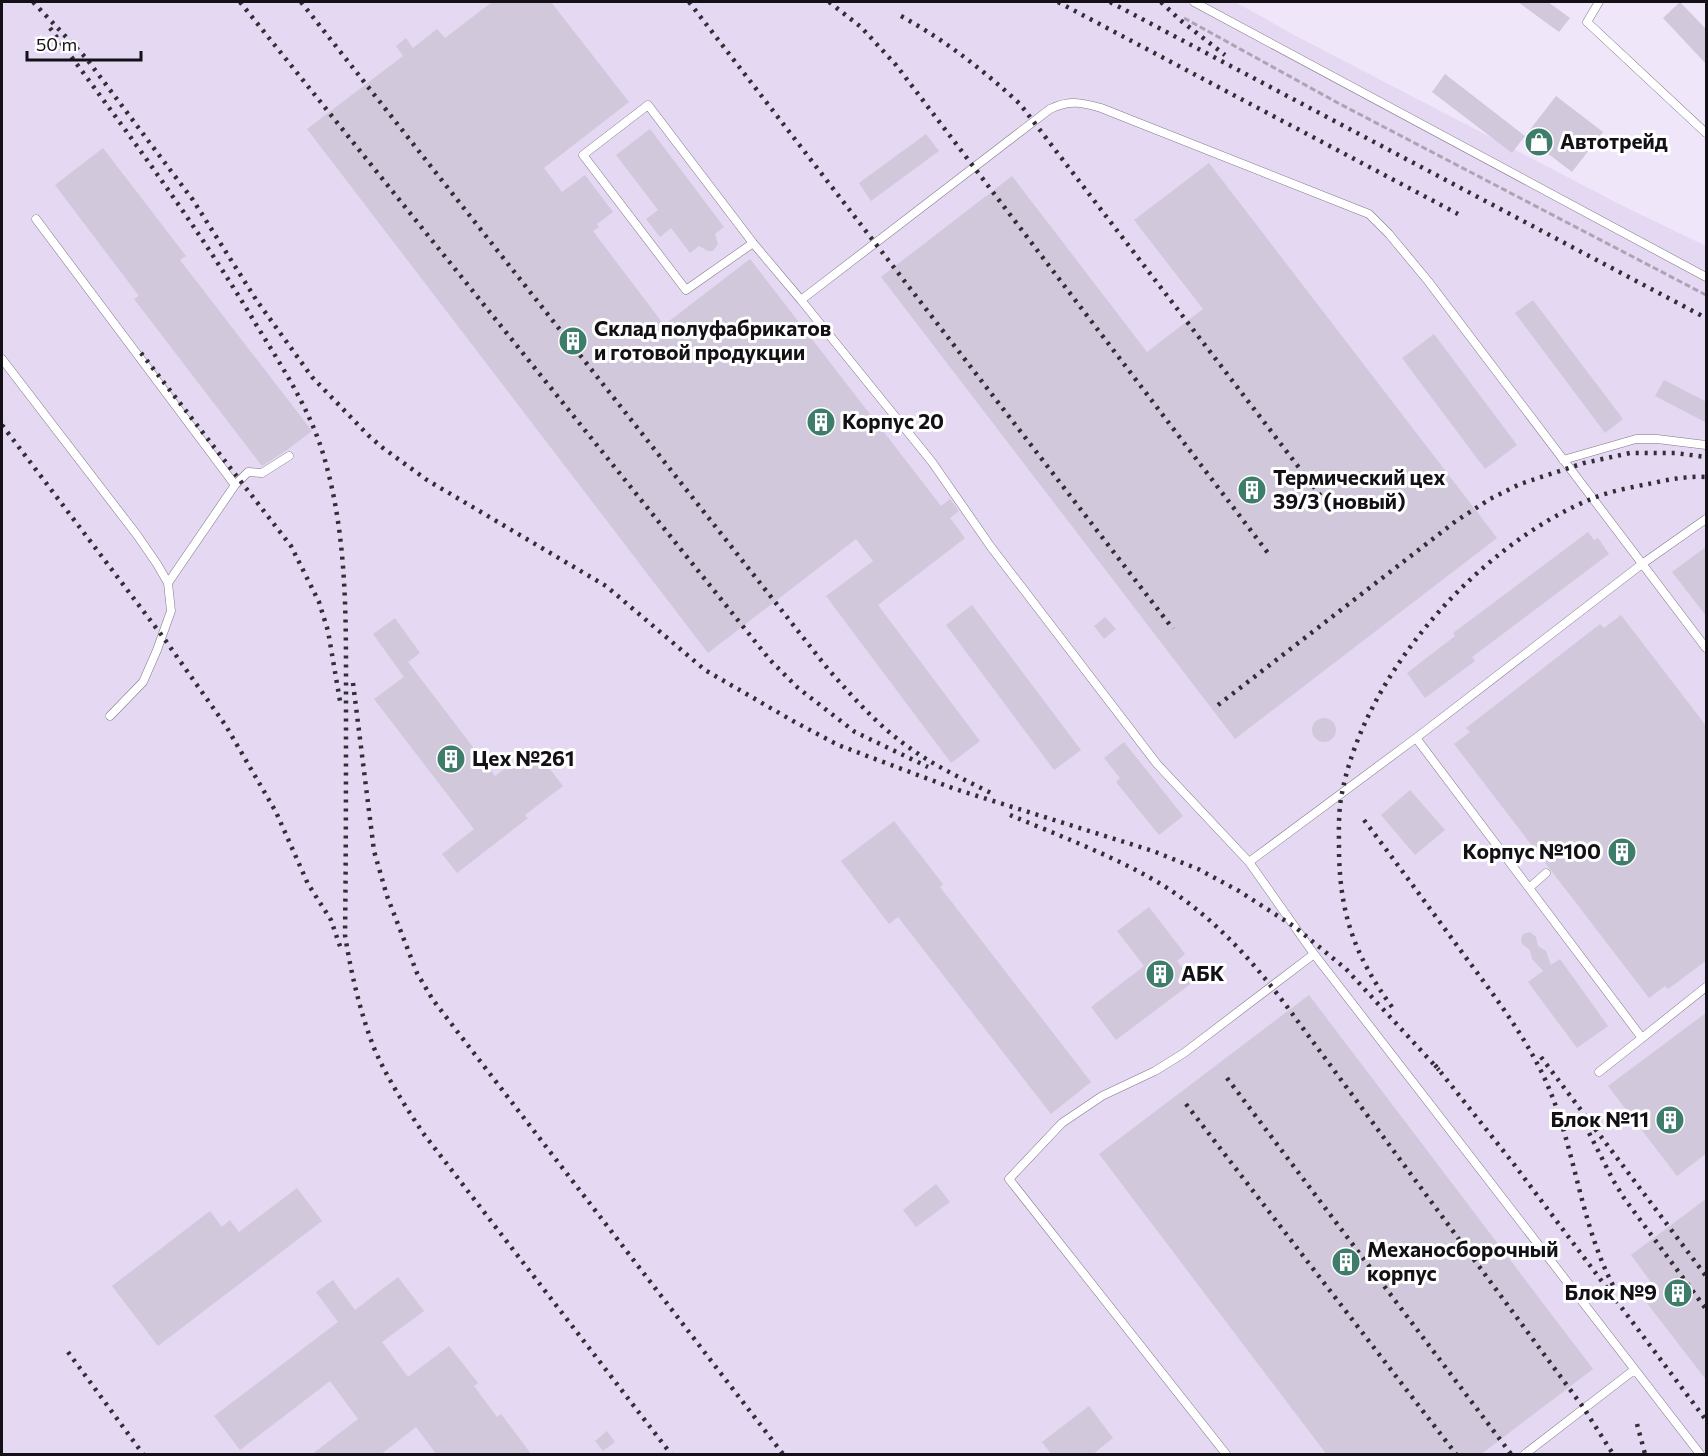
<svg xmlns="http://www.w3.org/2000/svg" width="1708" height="1456" font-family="Commissioner,sans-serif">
<rect width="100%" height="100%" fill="#efe6f9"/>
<!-- built -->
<path fill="#e5d8f2" d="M2 2H1235L1296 36 1625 207 1706 246V1454H2Z"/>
<!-- building -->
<path fill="#d1c8db" d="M492 2H551L629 102 544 168 562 192 585 175 613 212 597 224 599 227 593 231 664 325 750 259 941 506 950 499 959 511 950 518 965 538 878 605 980 741 951 763 826 596 873 561 856 539 708 653 307 129 403 56 396 46 406 38 413 48 437 29 445 38Z
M1518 2H1548L1570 18 1559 32Z
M1680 2 1707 30V65L1663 18Z
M1445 74 1525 136 1512 153 1432 92Z
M1556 96 1603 132 1572 172 1525 136Z
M650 129 724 227 715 234 718 244 713 251H708L699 246 690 253 671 228 660 237 646 219 658 210 616 155Z
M926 134 939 151 871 201 859 183Z
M103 148 186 256 180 260 312 431 287 450 262 466 134 299 139 296 55 185Z
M1209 163 1497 538 1235 739 881 277 1012 176 1147 352 1203 309 1134 220Z
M1533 300 1623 419 1605 433 1515 313Z
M1434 334 1517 445 1485 469 1402 358Z
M1664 380 1707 402V423L1655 396Z
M1588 532 1594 540 1598 538 1609 554 1472 657 1475 661 1425 698 1407 673 1455 636 1453 633Z
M1707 546V617L1672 572Z
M972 605 1081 750 1054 770 946 625Z
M1621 615 1707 727V960L1668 989 1665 986 1649 998 1454 744 1470 732 1466 728 1600 624 1604 628Z
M1105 617 1116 629 1104 639 1094 626Z
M395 618 420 653 408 662 495 776 533 747 563 786 525 815 528 818 457 873 442 854 474 829 374 699 404 677 373 634Z
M1312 730a12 12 0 1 1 24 0a12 12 0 1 1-24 0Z
M1124 742 1183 816 1159 835 1116 782 1120 778 1104 758Z
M1410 790 1445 830 1415 855 1381 815Z
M894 821 943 884 940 887 1091 1082 1051 1114 898 917 889 924 841 861Z
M1149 907 1185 954 1177 961 1193 982 1116 1040 1091 1007 1144 966 1117 931Z
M1530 932 1536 937 1538 946 1546 951 1551 965 1560 959 1608 1026 1577 1048 1528 982 1543 971 1532 959 1530 950 1522 944 1521 939 1523 934Z
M1309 995 1593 1369 1480 1455H1327L1099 1154Z
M1707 1012V1153L1677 1176 1608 1086Z
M936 1184 950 1202 916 1227 903 1210Z
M297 1188 322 1221 158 1346 112 1286 210 1211 222 1227 230 1220 239 1232Z
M1707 1198V1381L1643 1298 1656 1289 1631 1255Z
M398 1277 424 1311 382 1342 408 1377 449 1346 478 1383 474 1386 497 1417 501 1414 532 1455H437L416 1427 380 1455H311L358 1419 330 1381 240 1450 214 1416 338 1322 316 1292 333 1280 355 1310Z
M1089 1406 1113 1438 1092 1455H1052L1042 1442Z
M607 1431 615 1442 603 1451 595 1441Z"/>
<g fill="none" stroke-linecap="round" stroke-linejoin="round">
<!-- lane casing -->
<g stroke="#7f7788" stroke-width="9">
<path id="lane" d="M1194 2 1706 277
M1599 2 1587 22 1706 133
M36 219 235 485 248 472 262 473 289 456
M753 243 686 290 583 155 648 105 753 243 801 300
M2 359 137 535 157 564 168 583 171 611 157 650 143 682 110 716
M1563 460 1636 439H1657L1706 445
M168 583 235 485
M1416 738 1642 1038 1706 987
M1249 862 1157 764 991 547 932 462 801 300 1050 109C1070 100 1080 102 1101 108L1369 214 1389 234 1428 281 1706 648
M1529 888 1546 873
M1599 1072 1642 1038
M1226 1454 1009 1179 1062 1123 1102 1096 1155 1071 1184 1053 1314 954
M1525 1454 1634 1370
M1700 1454 1314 954 1249 862 1416 738 1642 564 1706 519"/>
</g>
<!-- path -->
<path stroke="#aca4b3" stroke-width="3" stroke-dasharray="6 3" stroke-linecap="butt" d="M1184 18 1338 103 1706 295"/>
<!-- lane -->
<use href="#lane" stroke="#fff" stroke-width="8"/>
<!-- rail -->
<path stroke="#322e36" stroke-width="4.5" stroke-dasharray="3 6" stroke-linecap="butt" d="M33 2 86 58 171 171 193 200 257 301 312 377 369 436 383 448 427 480 606 586 705 670 793 721 838 745 955 789 1153 851 1198 869 1239 891 1295 927 1346 969 1439 1070
M240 2 770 660 798 688 855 732 928 767
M301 2 828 669C853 697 876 724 907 746 934 766 965 780 995 795
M689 2 1173 629
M829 2 861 27 896 65 1268 553
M1058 2 1458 214
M1110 2 1706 318
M1161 2 1180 20 1225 55
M901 16C946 41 982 69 1020 104L1330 508
M50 28C122 125 195 222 257 326 284 370 313 414 326 464 347 540 346 618 346 696 346 776 346 856 345 935 351 973 360 1012 374 1048 387 1078 405 1106 423 1133L671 1454
M141 353 291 546 319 602 328 631 340 701
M2 425 163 637 226 726 276 812 308 884 331 920 342 952
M353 683 374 851 387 896 417 973 433 1000 783 1454
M1218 705 1456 521 1490 499 1520 484 1584 463 1630 453H1675L1706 457
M1010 815C1060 836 1119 858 1164 886 1214 918 1250 958 1285 1004L1583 1407 1613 1454
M1364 820C1398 865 1431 910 1464 955 1493 994 1523 1033 1544 1077 1576 1146 1579 1224 1616 1291
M1392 1007C1355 956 1340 915 1339 852 1339 832 1338 812 1342 793 1365 673 1479 545 1591 499 1610 491 1633 487 1653 483 1671 479 1688 476 1706 477
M1541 1057 1706 1276
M1435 1065 1513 1163 1706 1420
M1227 1078 1511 1454
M1186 1104 1456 1454
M1585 1125 1613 1180 1624 1198 1706 1309
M68 1352 143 1454
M1637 1424 1645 1454"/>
</g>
<!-- icons -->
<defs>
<g id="shop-disc" transform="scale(1.5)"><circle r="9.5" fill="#3f7d6b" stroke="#fff"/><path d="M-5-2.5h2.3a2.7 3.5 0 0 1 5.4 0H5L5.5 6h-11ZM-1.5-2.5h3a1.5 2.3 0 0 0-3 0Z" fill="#fff"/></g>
<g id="building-disc" transform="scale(1.5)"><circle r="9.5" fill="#3f7d6b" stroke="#fff"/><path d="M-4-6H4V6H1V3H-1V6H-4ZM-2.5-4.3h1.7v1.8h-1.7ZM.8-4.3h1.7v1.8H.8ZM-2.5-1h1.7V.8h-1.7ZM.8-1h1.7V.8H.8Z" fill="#fff"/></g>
</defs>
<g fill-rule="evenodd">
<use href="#shop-disc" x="1539" y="142"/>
<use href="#building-disc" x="573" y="341"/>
<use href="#building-disc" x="821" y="422"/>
<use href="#building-disc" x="1252" y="490"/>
<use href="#building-disc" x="451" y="759"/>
<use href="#building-disc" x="1622" y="852"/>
<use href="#building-disc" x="1160" y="974"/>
<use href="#building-disc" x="1670" y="1120"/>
<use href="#building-disc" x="1346" y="1262"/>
<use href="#building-disc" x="1678" y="1293"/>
</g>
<g text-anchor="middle" stroke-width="6" stroke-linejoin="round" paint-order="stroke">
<!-- poi labels -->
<g font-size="21" font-weight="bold" fill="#131016" stroke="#fff" text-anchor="start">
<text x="1560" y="149">Автотрейд</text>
<text x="594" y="336">Склад полуфабрикатов<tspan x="594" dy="24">и готовой продукции</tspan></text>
<text x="842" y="429">Корпус 20</text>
<text x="1273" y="485">Термический цех<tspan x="1273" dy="24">39/3 (новый)</tspan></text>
<text x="472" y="766">Цех №261</text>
<text x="1601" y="859" text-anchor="end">Корпус №100</text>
<text x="1181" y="981">АБК</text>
<text x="1649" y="1127" text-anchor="end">Блок №11</text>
<text x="1367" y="1257">Механосборочный<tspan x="1367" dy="24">корпус</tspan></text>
<text x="1657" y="1300" text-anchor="end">Блок №9</text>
</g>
</g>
<!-- border -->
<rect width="1708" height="1456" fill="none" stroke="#131016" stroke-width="6"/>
<!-- scale -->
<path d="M27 51v9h114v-9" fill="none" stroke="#131016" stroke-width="3"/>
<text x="36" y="51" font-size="18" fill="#131016" stroke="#ffffff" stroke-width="4.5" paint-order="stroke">50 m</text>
</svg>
